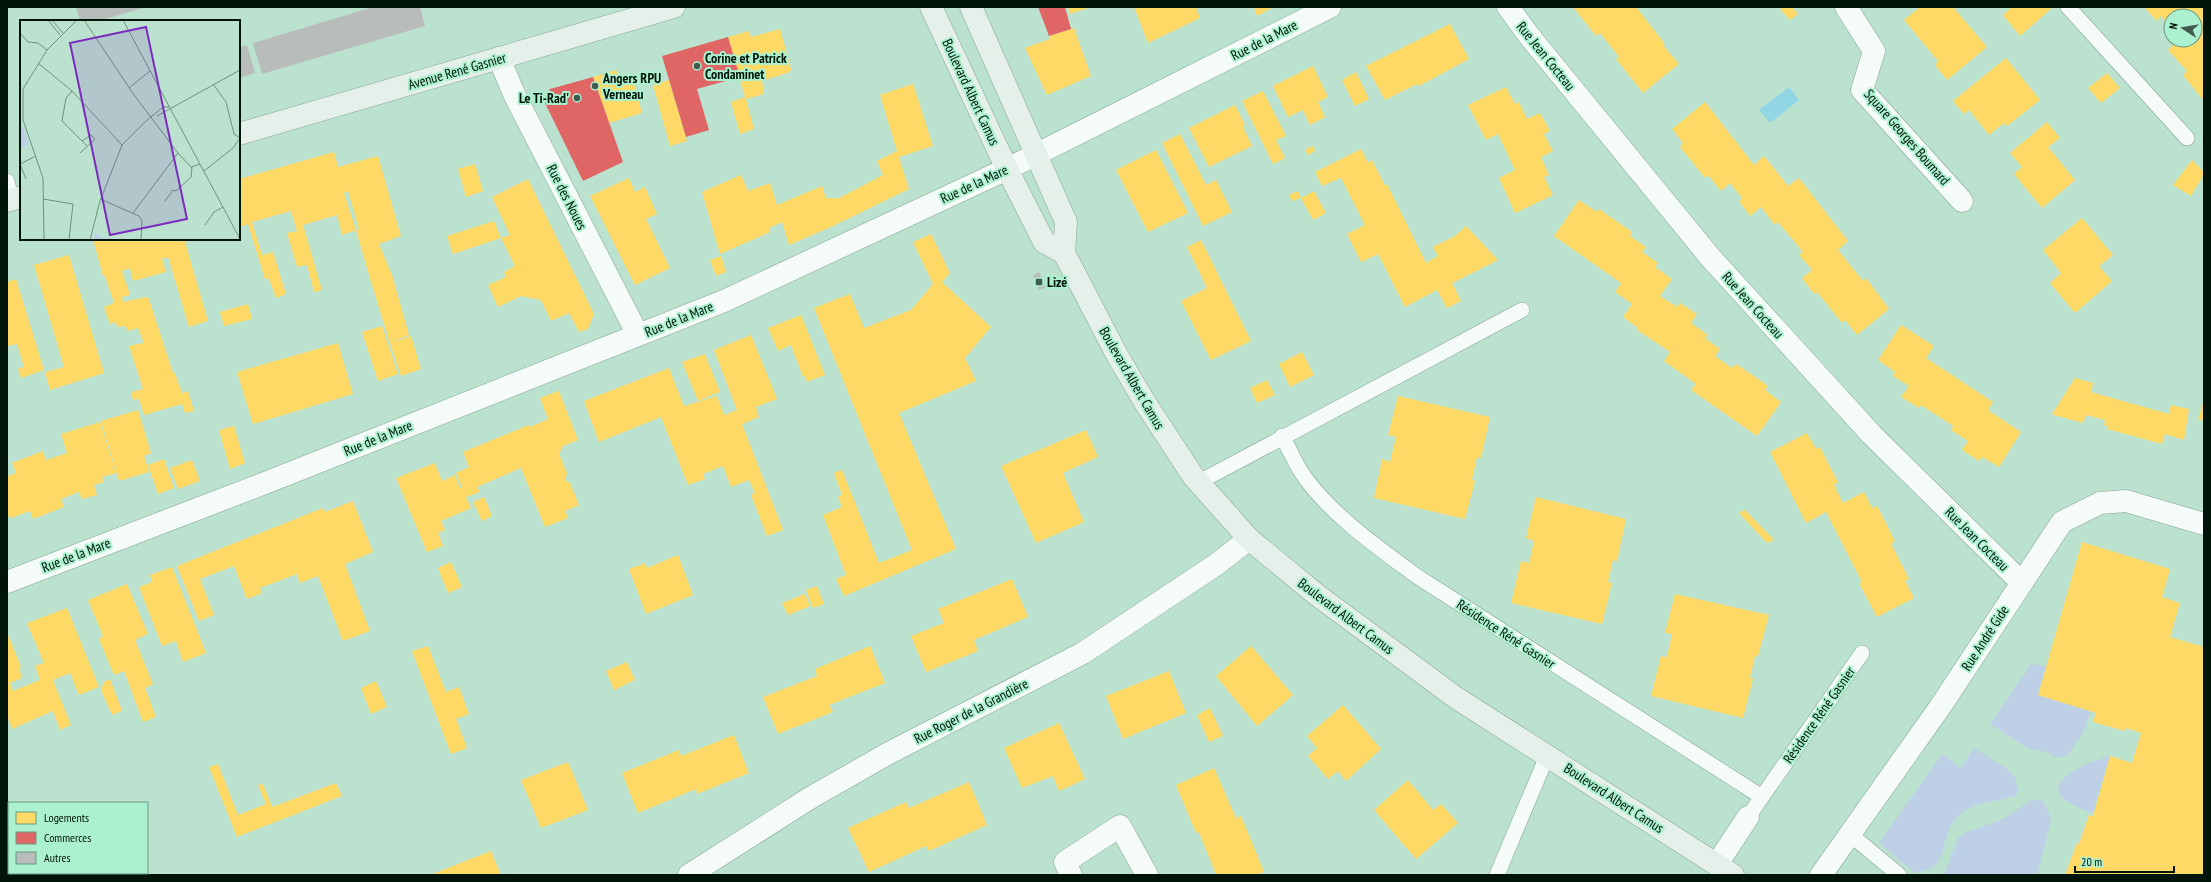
<svg xmlns="http://www.w3.org/2000/svg" width="2211" height="882" font-family="'PT Sans Narrow',sans-serif">
<rect width="100%" height="100%" fill="#bbe2cf"/>
<!-- green -->
<path fill="#bdd0e6" d="M2031 664 2046 666 2038 695 2091 711 2083 732 2068 755 2056 758 2047 752 2029 749 1990 724Z
M1974 748 2006 768 2016 778V784L2019 791 2015 796C1994 803 1974 801 1956 818 1943 832 1947 855 1933 867 1929 870 1920 871 1915 873L1879 843 1942 754 1960 768Z
M2110 756 2093 813C2025 791 2071 768 2110 756Z
M2036 800 2043 801 2049 813 2051 820 2037 875H1944L1958 838 1967 832 2005 818 2030 801Z"/>
<!-- water -->
<path fill="#90d6e5" d="M1789 87 1799 100 1770 123 1759 110Z"/>
<!-- homes -->
<path fill="#ffd966" d="M1068 7H1091L1070 14Z
M1134 7H1196L1200 18 1148 43Z
M1254 7H1274L1257 16Z
M1573 7H1636L1665 44 1663 45 1679 64 1643 93 1616 59 1619 57 1600 33 1596 36Z
M1783 7H1792L1798 14 1790 20 1780 9Z
M1920 7H1953L1987 47 1947 80 1935 65 1938 61 1904 20Z
M2012 7H2053L2020 36 2003 15Z
M2144 7H2204V101L2183 75 2187 71 2168 50 2178 40H2195V16H2171V28L2161 16 2157 21Z
M1450 24 1469 59 1419 86 1417 84 1385 100 1366 66Z
M1074 28 1091 76 1047 95 1025 48 1050 39 1049 36Z
M780 29 791 69 790 72 762 81 764 94 746 99 754 129 740 134 731 102 745 97 728 37 749 31 751 37Z
M2006 58 2040 100 2007 126 2004 123 1989 135 1969 110 1964 114 1953 101Z
M1313 66 1328 97 1318 102 1325 117 1310 125 1303 110 1288 117 1273 86Z
M616 70 622 86 634 83 642 113 609 123 593 77Z
M1356 72 1369 99 1355 106 1342 80Z
M2107 73 2120 88 2101 103 2088 88Z
M669 80 687 141 670 146 653 85Z
M913 84 933 146 899 157 909 189 831 227 789 245 782 222 769 228 770 232 720 254 702 192 741 175 748 191 770 183 777 205 822 186 826 198H839L883 175 877 161 897 151 880 95Z
M1506 87 1515 104 1519 102 1527 119 1540 113 1550 131 1544 134 1553 151 1541 157 1549 175 1544 177 1553 195 1515 213 1499 178 1515 170 1498 134 1486 140 1468 105Z
M1263 91 1286 136 1276 140 1285 158 1273 164 1242 101Z
M1705 102 1754 165 1764 156 1788 186 1799 178 1848 241 1838 250 1863 281 1866 278 1889 309 1857 335 1845 320 1842 323 1817 292 1814 294 1802 278 1812 270 1799 255 1803 252 1778 222 1775 225 1761 207 1750 216 1739 201 1742 198 1730 183 1721 191 1708 175 1705 178 1680 147 1683 143 1672 129Z
M1235 105 1245 125 1243 127 1252 146 1209 167 1189 128Z
M2047 122 2060 138 2048 147 2075 180 2042 208 2014 174 2022 167 2010 153Z
M1180 134 1206 185 1216 180 1232 212 1203 226 1162 143Z
M1313 146 1315 151 1308 155 1305 150Z
M1361 149 1368 163 1372 160 1385 186 1387 184 1426 263 1438 256 1433 247 1455 236 1466 226 1498 260 1452 283 1461 301 1447 308 1437 290 1405 307 1378 254 1361 262 1347 234 1365 225 1341 178 1322 186 1315 172Z
M1156 150 1188 213 1148 232 1116 170Z
M334 152 338 167 378 156 401 236 379 244 392 275 409 335 390 343 411 336 421 369 401 376 390 343 379 308 374 291 371 282 356 230 359 229 348 191 344 193 356 230 342 235 337 215 303 225 322 290 314 292 307 265 297 267 287 233 297 231 291 211 252 222 262 255 273 252 286 294 276 298 269 279H265L248 224 239 227V179Z
M2192 160 2204 172V174L2191 196 2173 185Z
M475 164 483 191 466 197 458 169Z
M629 178 635 192 645 187 657 214 646 219 670 268 635 285 590 196Z
M528 179 594 314 588 329 579 332 569 313 551 321 541 300 521 296 498 307 488 285 506 277 504 272 515 266 501 238 510 235 492 197Z
M1298 191 1301 198 1292 201 1289 195Z
M1314 191 1326 213 1313 220 1301 198Z
M1579 200 1597 212 1599 209 1632 232 1630 236 1646 247 1642 252 1658 263 1655 267 1672 279 1660 296 1677 307 1680 303 1697 314 1691 323 1708 335 1705 338 1720 349 1715 356 1732 368 1736 364 1751 374 1768 386 1765 390 1781 402 1757 436 1691 390 1696 384 1664 361 1670 352 1637 330 1638 328 1623 317 1632 304 1615 292 1621 283 1554 236Z
M2082 218 2113 255 2099 266 2112 281 2075 313 2050 283 2061 273 2043 250Z
M494 221 501 238 453 254 447 236Z
M931 234 950 273 942 282 991 327 965 358 976 381 899 413 956 549 844 596 836 579 846 575 823 515 842 507 838 497 842 495 834 473 842 470 879 563 912 550 814 308 850 294 864 328 911 310 933 284 913 242Z
M93 239H195L185 242 208 321 189 327 168 257 162 259 166 272 133 281 130 268 122 271 130 295 122 297 123 302 146 297 149 299 173 373H175L182 393 188 391 194 411 185 413 182 404 144 415 139 399 133 400 131 392 143 389 129 346 143 343V341L138 328 128 331 125 326 117 327 116 322 110 324 104 307 114 303 105 276H103Z
M1201 240 1251 341 1211 360 1181 301 1207 288 1187 247Z
M69 255 104 373 50 390 45 372 64 367 34 265Z
M721 256 726 272 716 276 710 260Z
M16 279 44 370 21 378 18 369 24 367 17 344 8 346 7 344V282Z
M248 304 252 319 224 326 220 312Z
M801 315 825 375 807 382 805 376 803 377 791 345 778 351 768 328Z
M1901 325 1934 346 1926 358 1993 402 1988 410 2021 432 1999 467 1982 457 1979 461 1962 450 1968 441 1951 430 1953 426 1921 405 1919 408 1901 397 1909 386 1893 376 1895 372 1878 360Z
M382 326 398 374 378 381 362 332Z
M751 335 777 399 756 407 759 417 742 424 783 530 767 536 751 495 755 493 749 480 731 487 723 466 703 474 705 479 688 485 661 417 599 442 584 401 669 368 684 406 717 396 724 415 737 410 714 350Z
M338 343 353 394 253 424 237 372Z
M1302 352 1314 375 1290 387 1279 364Z
M705 354 720 392 698 401 682 362Z
M2075 378 2093 383 2091 392 2169 414 2171 405 2189 409 2184 440 2165 434 2162 444 2107 429 2108 426 2104 425 2105 420 2086 415 2083 423 2054 415 2052 414Z
M1267 380 1275 395 1257 403 1250 388Z
M559 391 578 440 563 446 559 454 567 473 565 480 570 483 579 505 565 511 568 518 545 527 521 468 477 487 480 492 466 497 471 508 441 521 445 530 438 533 443 546 427 552 396 478 435 463 442 481 455 475 460 488 462 487 456 473 469 467 463 452 529 425 530 427 548 419 540 398Z
M1398 396 1490 417 1481 458 1477 457 1472 480 1475 481 1465 519 1374 498 1382 459 1390 462 1396 437 1388 435Z
M2204 400V421L2198 419Z
M138 410 151 453 144 456 149 472 119 481 101 421Z
M100 422 116 473 102 477 104 482 94 485 97 495 82 499 79 492 61 499 64 507 33 519 30 511 11 518 10 516 7 517V476L16 473 12 463 43 451 46 460 67 453 61 434Z
M234 426 245 463 230 469 219 430Z
M1086 430 1098 457 1063 473 1084 522 1036 543 1001 466Z
M1807 433 1816 449 1820 447 1829 465 1838 482 1834 485 1843 503 1864 492 1872 508 1877 506 1895 541 1891 544 1909 579 1905 581 1914 598 1877 617 1859 583 1862 582 1826 512 1806 523 1770 452Z
M164 459 174 488 158 494 148 465Z
M192 460 200 481 178 489 170 468Z
M484 497 492 516 482 521 473 502Z
M1536 497 1626 519 1617 561 1613 560 1608 582 1612 583 1602 624 1511 603 1521 561 1529 563 1534 541 1526 538Z
M353 501 373 552 345 564 370 631 343 641 318 576 300 583 297 574 260 588 262 593 247 599 234 566 200 579 214 615 199 621 177 566 323 508 325 512Z
M1745 510 1774 540 1767 543 1739 513Z
M2082 542 2170 569 2162 597 2180 603 2170 637 2204 647V875H2065L2077 843 2079 844 2089 815 2093 816 2110 756 2132 763 2141 733 2126 728 2125 731 2093 722 2096 713 2038 695Z
M678 555 693 595 646 614 629 569 645 563 647 568Z
M451 562 462 587 448 593 438 568Z
M172 567 206 653 183 662 176 641 162 646 139 587 152 582 150 575Z
M1012 579 1028 617 974 640 978 651 926 672 911 636 944 623 938 609Z
M127 584 148 634 135 640 153 684 145 688 156 717 143 722 124 671 114 675 99 639 103 636 88 600Z
M817 586 824 604 813 608 806 590Z
M805 594 810 606 788 615 782 603Z
M1675 594 1769 615 1758 656H1755L1750 678 1753 679 1743 718 1651 696 1661 656 1667 657 1672 634 1665 633Z
M67 608 99 687 79 695 70 673 53 680 71 725 60 730 53 711 12 729 7 715V636L9 637 21 667 19 668 22 678 10 683 13 691 40 680 35 666 44 663 27 623Z
M428 646 446 692 459 687 469 714 456 719 467 748 451 754 412 651Z
M870 646 885 683 829 705 833 712 778 734 763 697 817 676 815 669Z
M1251 646 1293 695 1257 726 1216 676Z
M627 662 635 680 614 690 606 671Z
M1169 671 1186 713 1123 739 1106 696Z
M110 679 122 711 112 715 101 690 104 682Z
M376 681 387 707 371 714 361 688Z
M1343 705 1381 749 1346 781 1338 771 1328 779 1308 756 1317 748 1307 736Z
M1210 708 1223 736 1209 742 1197 715Z
M1059 723 1085 779 1059 791 1053 776 1022 788 1004 748Z
M734 735 749 773 697 794 696 789 638 813 622 773 679 750 681 756Z
M568 762 588 810 541 828 521 780Z
M218 764 238 815 266 804 258 785 263 784 272 807 336 783 342 796 237 837 209 767Z
M1214 768 1236 818 1241 816 1264 872 1256 875H1216L1199 832 1196 833 1176 785Z
M1408 780 1433 810 1441 804 1458 823 1416 859 1374 810Z
M969 782 987 825 929 851 926 846 869 872 848 828 906 802 909 808Z
M491 851 501 875H430Z"/>
<!-- shops -->
<path fill="#e06666" d="M1038 7H1065L1071 29 1049 36Z
M728 37 740 77 697 89 709 130 686 137 662 56Z
M593 77 623 162 583 181 545 103 550 89Z"/>
<!-- building -->
<path fill="#b8bdbc" d="M76 7H146L99 21H80Z
M373 7H420L425 26 262 74 253 43Z
M247 45 255 73 239 78V47Z
M1039 272 1046 287 1039 290 1033 275Z"/>
<g fill="none" stroke-linecap="round" stroke-linejoin="round">
<!-- service casing -->
<g stroke="#85a395" stroke-width="16">
<path id="service" d="M2068 7 2187 138
M7 181 11 199
M1282 436C1290 450 1296 466 1306 479 1334 517 1380 549 1418 577L1762 797
M1199 482 1522 310
M1748 817 1862 653
M1851 835 1899 875
M1497 875 1547 756"/>
</g>
<!-- minor casing -->
<g stroke="#85a395" stroke-width="23">
<path id="minor" d="M1508 7 1530 37 1710 257 1872 435 2021 582
M1846 7 1874 51 1862 90 1962 201
M499 58 514 94 638 335
M7 582 265 483 724 301 1007 169 1330 7
M1717 864 1748 817
M689 875 810 798 889 753 1083 653 1217 564 1249 539
M1071 875 1065 862 1120 826 1147 875
M1821 875 1940 707 2062 522 2100 503 2126 501 2204 524"/>
</g>
<!-- secondary casing -->
<g stroke="#85a395" stroke-width="23">
<path id="secondary" d="M931 7 1007 169 1044 242 1064 253
M971 7 1066 222 1064 253 1117 355 1144 401 1193 476 1249 539 1317 595 1455 697 1733 875
M239 134 674 7
M7 201 21 197"/>
</g>
<!-- service -->
<use href="#service" stroke="#f5fbf8" stroke-width="15"/>
<!-- minor -->
<use href="#minor" stroke="#f5fbf8" stroke-width="22"/>
<!-- secondary -->
<use href="#secondary" stroke="#e6f0eb" stroke-width="22"/>
</g>
<!-- markers -->
<g fill="#415c4e" stroke="#acf1cf" stroke-width="1.5">
<circle cx="697" cy="66" r="4"/>
<circle cx="595" cy="86" r="4"/>
<circle cx="577" cy="98" r="4"/>
<rect x="1035" y="278" width="8" height="8" rx="2"/>
</g>
<g text-anchor="middle" stroke-width="4" stroke-linejoin="round" paint-order="stroke">
<!-- street labels -->
<g font-size="14" fill="#001409" stroke="#acf1cf">
<text transform="translate(1264 40) rotate(-27)" y="5">Rue de la Mare</text>
<text transform="translate(1546 56) rotate(51)" y="5">Rue Jean Cocteau</text>
<text transform="translate(457 71) rotate(-16)" y="5">Avenue René Gasnier</text>
<text transform="translate(971 92) rotate(65)" y="5">Boulevard Albert Camus</text>
<text transform="translate(1907 137) rotate(49)" y="5">Square Georges Boumard</text>
<text transform="translate(974 184) rotate(-25)" y="5">Rue de la Mare</text>
<text transform="translate(567 197) rotate(63)" y="5">Rue des Noues</text>
<text transform="translate(1753 305) rotate(48)" y="5">Rue Jean Cocteau</text>
<text transform="translate(679 319) rotate(-22)" y="5">Rue de la Mare</text>
<text transform="translate(1132 378) rotate(60)" y="5">Boulevard Albert Camus</text>
<text transform="translate(378 438) rotate(-22)" y="5">Rue de la Mare</text>
<text transform="translate(1977 539) rotate(45)" y="5">Rue Jean Cocteau</text>
<text transform="translate(76 555) rotate(-21)" y="5">Rue de la Mare</text>
<text transform="translate(1346 616) rotate(37)" y="5">Boulevard Albert Camus</text>
<text transform="translate(1506 634) rotate(33)" y="5">Résidence Réné Gasnier</text>
<text transform="translate(1985 638) rotate(-57)" y="5">Rue André Gide</text>
<text transform="translate(971 711) rotate(-27)" y="5">Rue Roger de la Grandière</text>
<text transform="translate(1819 715) rotate(-55)" y="5">Résidence Réné Gasnier</text>
<text transform="translate(1614 798) rotate(33)" y="5">Boulevard Albert Camus</text>
</g>
<!-- poi labels -->
<g font-size="14" font-weight="bold" fill="#001409" stroke="#acf1cf" text-anchor="start">
<text x="705" y="63">Corine et Patrick<tspan x="705" dy="16">Condaminet</tspan></text>
<text x="603" y="83">Angers RPU<tspan x="603" dy="16">Verneau</tspan></text>
<text x="569" y="103" text-anchor="end">Le Ti-Rad'</text>
<text x="1047" y="287">Lizé</text>
</g>
</g>
<!-- overview -->
<g transform="translate(20 20)">
<rect width="220" height="220" fill="#bbe2cf"/>
<path d="M0 107H3L9 124 0 128ZM75 212 80 217 103 220H74Z" fill="#bdd0e6"/>
<path fill="none" stroke="#709080" stroke-width="1" d="M28 0 40 15M32 0 43 13M64 0 114 75 158 133 171 147 180 144M103 0 220 219M0 13 8 22 18 23 27 30M18 43 52 71 102 125M193 64 206 82 214 114 220 118M109 68 130 51M52 71 46 78 42 101 67 126M137 96 220 50M60 133 75 119 71 115 62 121M0 144 16 136M0 144 6 159M184 151 213 128 220 118M23 179 53 184 49 220M80 179 119 196 122 201 121 220M145 181 153 170 156 171 171 157 172 147M113 193 158 133M185 205 194 192 203 187M24 220 23 158 3 100V69L27 30 57 0M70 220 80 181 102 125 126 101 143 87H149"/>
<path fill="#7b2cbf" fill-opacity="0.15" stroke="#7b2cbf" stroke-width="2" d="M126 7 167 199 90 215 50 23Z"/>
<rect width="220" height="220" fill="none" stroke="#001409" stroke-width="2"/>
</g>
<!-- border -->
<rect width="2211" height="882" fill="none" stroke="#001409" stroke-width="16"/>
<!-- legend -->
<rect x="8" y="802" width="140" height="72" fill="#acf1cf" stroke="#679980"/>
<rect x="16" y="812" width="20" height="12" fill="#ffd966" stroke="#679980"/>
<text x="44" y="822" font-size="12" fill="#001409">Logements</text>
<rect x="16" y="832" width="20" height="12" fill="#e06666" stroke="#679980"/>
<text x="44" y="842" font-size="12" fill="#001409">Commerces</text>
<rect x="16" y="852" width="20" height="12" fill="#b8bdbc" stroke="#679980"/>
<text x="44" y="862" font-size="12" fill="#001409">Autres</text>
<!-- north arrow -->
<g transform="translate(2183 28) rotate(282)"><circle r="19" fill="#acf1cf" stroke="#679980"/>
<path d="M0-3L7 15L0 10L-7 15Z" fill="#415c4e"/>
<text y="-6" font-size="11" font-weight="bold" text-anchor="middle" fill="#001409">N</text>
</g>
<!-- scale -->
<path d="M2075 866v6h99v-6" fill="none" stroke="#001409" stroke-width="2"/>
<text x="2081" y="866" font-size="12" fill="#001409" stroke="#acf1cf" stroke-width="3" paint-order="stroke">20 m</text>
</svg>
